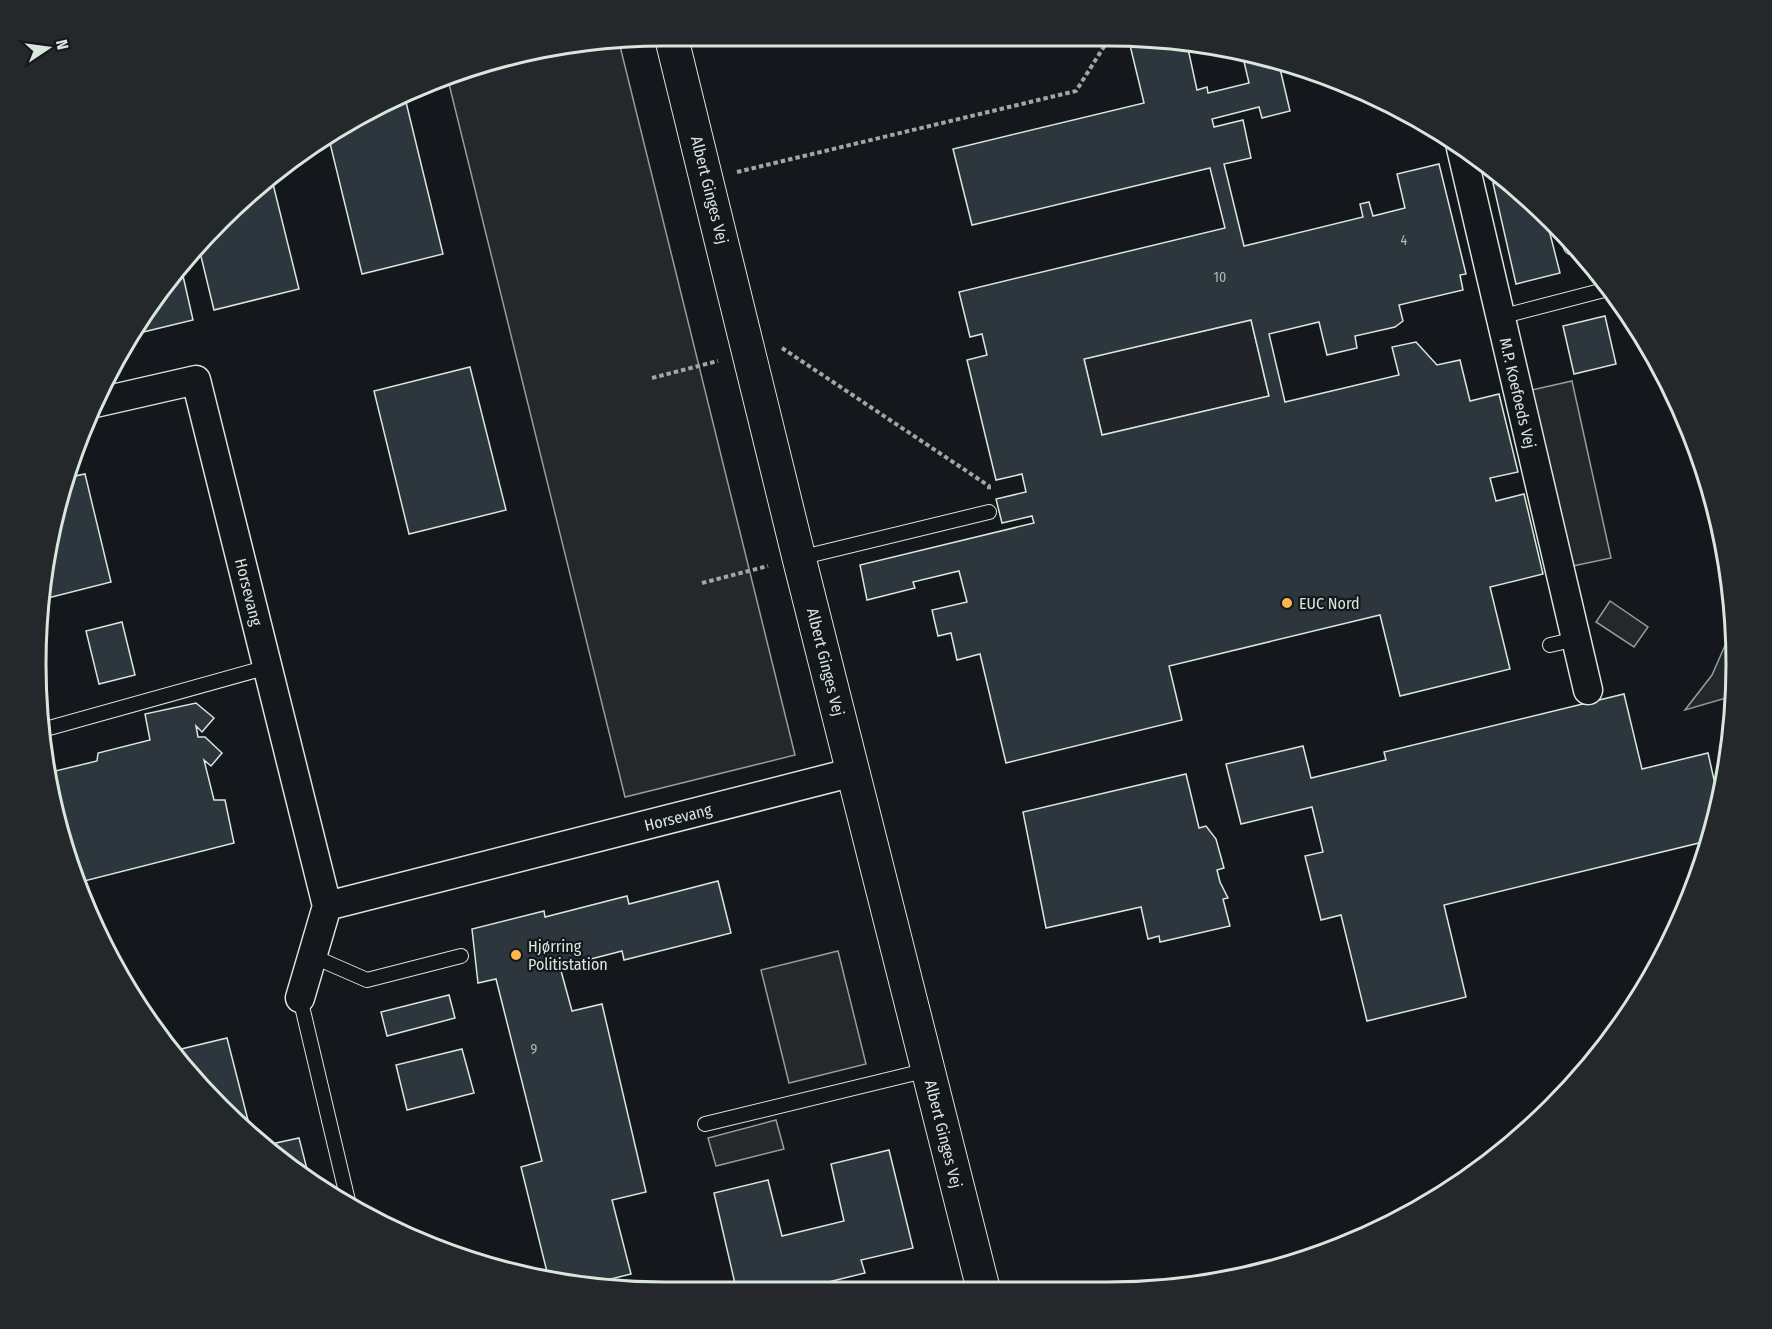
<svg xmlns="http://www.w3.org/2000/svg" width="1772" height="1329" font-family="'Fira Sans Condensed',sans-serif">
<rect width="100%" height="100%" fill="#14181c"/>
<!-- green -->
<path fill="#202428" stroke="#939e99" stroke-width="1.5" d="M1251 320 1269 396 1102 435 1084 359Z"/>
<!-- parking -->
<path fill="#24282b" stroke="#939e99" stroke-width="1.5" d="M619 42 795 755 625 797 448 80 502 58Z
M1572 381 1611 558 1549 571 1509 395Z
M1610 601 1648 627 1634 647 1596 622Z
M1730 608 1736 664 1733 696 1685 710 1712 675 1730 634 1726 609Z
M838 951 866 1064 789 1083 761 970Z
M776 1120 784 1149 716 1166 708 1138Z"/>
<!-- building -->
<path fill="#2c363c" stroke="#d8e6dc" stroke-width="1.5" fill-rule="evenodd" d="M1128 37H1148L1187 44 1197 90 1207 87 1208 93 1249 83 1242 53 1278 60 1290 111 1262 118 1259 107 1212 119 1214 127 1243 120 1251 158 1224 164 1244 246 1363 217 1360 204 1369 202 1373 216 1405 208 1397 174 1439 164 1466 274 1460 275 1463 290 1399 305 1403 321 1395 327 1355 336 1357 348 1327 355 1319 322 1269 334 1285 402 1399 375 1392 347 1416 342 1437 365 1460 360 1470 401 1499 394 1518 472 1490 478 1496 501 1524 494 1543 574 1490 587 1510 669 1400 696 1380 615 1169 666 1182 720 1006 763 980 654 957 660 951 633 938 636 932 610 967 602 959 571 913 582 915 588 867 600 860 565 1034 523 1032 516 1002 523 996 499 1026 492 1022 474 996 480 967 360 987 355 982 334 970 337 959 292 1225 228 1210 168 972 225 953 149 1144 103ZM1251 320 1269 396 1102 435 1084 359Z
M405 98 443 254 362 274 328 135 350 120Z
M271 176 299 289 214 310 198 244Z
M1506 180 1545 214 1560 273 1516 284 1493 183Z
M181 267 193 320 139 333 138 330Z
M1605 316 1616 364 1574 374 1563 326Z
M470 367 506 510 409 534 374 391Z
M1698 458 1724 542 1726 559H1723Z
M85 474 111 582 44 599 48 542 70 477Z
M122 622 135 675 99 684 86 631Z
M1624 694 1642 769 1708 753 1719 802 1707 841 1444 905 1466 997 1367 1021 1341 915 1321 920 1305 856 1323 852 1312 807 1241 824 1226 764 1303 746 1311 778 1386 760 1384 752Z
M196 703 214 718 202 732 196 726 198 737H205L222 753 211 766 204 760 214 800H225L234 843 84 881 87 903 69 867 51 772 97 761 98 753 150 740 145 714Z
M1186 774 1199 828 1206 826 1216 839 1224 868 1217 870 1220 882 1228 898 1223 899 1230 926 1160 942 1159 936 1148 939 1141 907 1046 928 1023 812Z
M718 881 731 933 624 960 622 951 560 967 572 1011 602 1004 646 1192 612 1200 631 1274 579 1287 549 1280 521 1167 542 1161 496 979 478 983 472 929 544 911 545 917 627 896 629 904Z
M449 995 455 1018 387 1036 381 1012Z
M227 1038 251 1132 220 1109 173 1051Z
M462 1049 474 1093 407 1110 396 1065Z
M299 1138 309 1177 267 1145Z
M889 1150 913 1248 861 1260 865 1273 804 1288H786L785 1283 764 1288H736L714 1193 768 1180 782 1236 844 1221 831 1164Z"/>
<g fill="none" stroke-linecap="round" stroke-linejoin="round">
<!-- service casing -->
<g stroke="#d8e6dc" stroke-width="16">
<path id="service" d="M1569 241 1571 247
M1500 317 1608 289
M799 558 989 512
M1550 645 1576 639
M42 730 268 667
M312 956 367 980 461 956
M300 998 350 1209
M705 1124 928 1070"/>
</g>
<!-- minor casing -->
<g stroke="#d8e6dc" stroke-width="31">
<path id="minor" d="M1461 148 1588 690
M95 403 196 380 327 906 854 772
M300 998 327 906"/>
</g>
<!-- tertiary casing -->
<g stroke="#d8e6dc" stroke-width="35">
<path id="tertiary" d="M671 36 799 558 983 1288"/>
</g>
<!-- path -->
<path stroke="#9da8a2" stroke-width="4" stroke-dasharray="4.5 3" stroke-linecap="butt" d="M737 172 1076 91 1110 37
M782 348 989 486V491
M652 378 718 361
M702 583 768 566"/>
<!-- service -->
<use href="#service" stroke="#14181c" stroke-width="14"/>
<!-- minor -->
<use href="#minor" stroke="#14181c" stroke-width="28"/>
<!-- tertiary -->
<use href="#tertiary" stroke="#14181c" stroke-width="33"/>
</g>
<!-- markers -->
<g fill="#ffb74d" stroke="#14181c" stroke-width="2">
<circle cx="1287" cy="603" r="6"/>
<circle cx="516" cy="955" r="6"/>
</g>
<g text-anchor="middle" stroke-width="4.5" stroke-linejoin="round" paint-order="stroke">
<!-- number labels -->
<g font-size="14" fill="#adbab4">
<text x="1404" y="245">4</text>
<text x="1220" y="282">10</text>
<text x="534" y="1054">9</text>
</g>
<!-- street labels -->
<g font-size="16" fill="#d8e6dc" stroke="#14181c">
<text transform="translate(710 190) rotate(76)" y="6">Albert Ginges Vej</text>
<text transform="translate(1518 393) rotate(77)" y="6">M.P. Koefoeds Vej</text>
<text transform="translate(249 592) rotate(76)" y="6">Horsevang</text>
<text transform="translate(826 662) rotate(76)" y="6">Albert Ginges Vej</text>
<text transform="translate(678 817) rotate(-14)" y="6">Horsevang</text>
<text transform="translate(944 1134) rotate(76)" y="6">Albert Ginges Vej</text>
</g>
<!-- poi labels -->
<g font-size="16" fill="#d8e6dc" stroke="#14181c" text-anchor="start">
<text x="1299" y="609">EUC Nord</text>
<text x="528" y="952">Hjørring<tspan x="528" dy="18">Politistation</tspan></text>
</g>
</g>
<!-- crop -->
<path d="M0 0H1772V1329H0ZM664 46H1108A618 618 0 0 1 1726 664V664A618 618 0 0 1 1108 1282H664A618 618 0 0 1 46 664V664A618 618 0 0 1 664 46Z" fill="#24282b" fill-rule="evenodd"/>
<path fill="none" stroke="#d8e6dc" stroke-width="3" d="M664 46H1108A618 618 0 0 1 1726 664V664A618 618 0 0 1 1108 1282H664A618 618 0 0 1 46 664V664A618 618 0 0 1 664 46Z"/>
<!-- north arrow -->
<g transform="translate(48 48) rotate(77)" stroke="#14181c" stroke-width="4.5" paint-order="stroke">
<path d="M0-4.5L10 22L0 15L-10 22Z" fill="#d8e6dc"/>
<text y="-9" font-size="16" font-weight="bold" text-anchor="middle" fill="#d8e6dc">N</text>
</g>
</svg>
